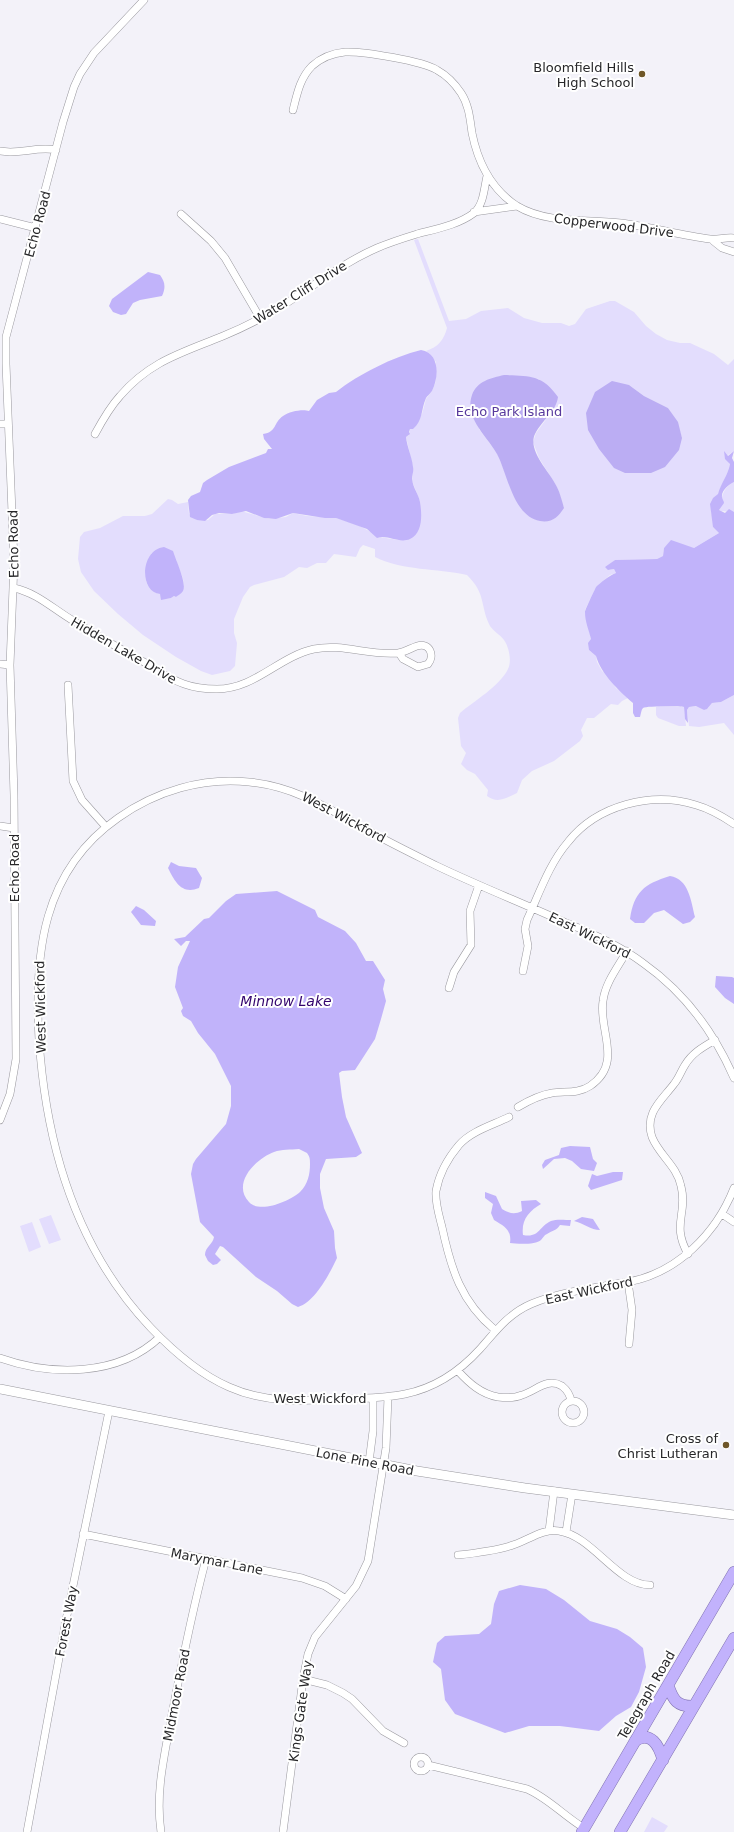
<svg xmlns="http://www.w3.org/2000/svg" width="734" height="1832" font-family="'DejaVu Sans',sans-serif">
<rect width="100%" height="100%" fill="#f3f2f9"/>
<!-- green -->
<path fill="#e3ddfd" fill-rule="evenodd" d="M418 239 449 321 466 319 481 311 508 308 524 318 542 323H561L569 326 575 324 586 309 610 301H615L634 312 646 326 656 334 667 340 680 343H690L714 354 728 365 734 359V451L725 457 730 464C728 475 721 483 718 495L716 496 711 512 713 519V527L719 533 694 548 670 543 664 548 663 556 657 559 615 560 610 564 608 570 614 569 616 573 610 575 596 587 585 610 591 639 589 650 596 656 597 662 602 671 608 676 616 688 628 698 622 701 618 705 611 704 594 718H587L581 730 583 736 580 741 554 761 532 771 522 780 517 793C506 798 498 804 487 796L488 790 475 774 467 770 461 764 466 753 461 746 458 718 460 713C474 701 500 686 508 669 512 661 509 647 504 640 500 634 492 631 489 624 480 604 486 594 467 575 436 568 403 571 375 557V549L363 545 360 548 356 557 334 554 326 563H317L307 568 299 567 284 577 254 585 250 587 243 597 234 619V633L237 643 235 666 230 671 212 675 201 671 176 657 143 635 118 614 94 591 81 572 78 559 80 537 84 532 100 528 123 516H145L152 514 168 499 172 500 178 504 188 502 189 514 197 520H208L215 514H232L241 511 269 519 286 517 293 513 307 516 336 518 358 525 380 537 398 540 421 519 420 501 412 481 413 467 406 437 409 435 410 429 422 414 426 399 432 391 436 381V362L426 351C438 347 444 340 447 328L414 240ZM504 375 539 379 550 414 536 433 533 442 539 458 557 487 564 508 508 480 497 453 479 429ZM629 385 644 396 668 408 677 422 682 438ZM152 553 176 559C180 576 191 583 176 597L174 596 171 598 163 599 160 594C141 590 143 566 152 553Z
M734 482V512L721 511 719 510C722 498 722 488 734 482Z
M734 695V735L724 723 699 727 689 726 687 710 689 707 698 706 704 710 708 708 712 703 721 702Z
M659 706 684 707 686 726H679L658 718 656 715V707Z
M51 1215 61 1240 49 1244 39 1219Z
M32 1222 41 1247 29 1252 20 1226Z
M652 1817 668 1826 664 1832H644Z"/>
<!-- forest -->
<path fill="#bbadf3" d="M504 375C529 376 542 374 558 397 556 412 542 420 535 434 527 451 550 472 557 487 560 493 562 501 564 508 558 517 552 523 540 521 513 516 508 475 497 454 488 437 464 418 472 395 477 381 491 378 504 375Z
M612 381 629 385 644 396 668 408 678 422 682 438 679 450 665 467 651 473H625L614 468 599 449 588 430 586 413 595 392Z"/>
<!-- water -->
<path fill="#c1b3fa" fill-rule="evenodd" d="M148 272 160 275C165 282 166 287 162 296L140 300 133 303 126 314 121 315 113 312 109 306 112 299Z
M421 350C440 353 439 377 432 391 430 394 427 396 426 398 421 409 423 421 413 429H410L409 432 410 434 406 437C407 447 412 457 413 467 414 471 412 475 412 479 413 488 419 495 420 502 422 514 423 533 410 539 399 544 387 534 377 538L367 529 336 518H325L293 513 276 519 264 518 246 511 232 514 219 513 212 515 205 521 197 520 190 517 188 500 191 496 200 492 203 483 207 480 229 467 266 453 268 449H272L264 439 263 434C277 432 273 423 283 416 290 411 303 409 309 411L317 400 329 393 336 392C359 374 393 357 421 350Z
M724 451 728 456 734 451 732 458 734 462V482C729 484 721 491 722 497 722 499 724 501 724 503L719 510 725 513 729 509 734 512V695L721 702 712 703 707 709 704 710 696 706 689 707 687 710 688 723 685 719 684 707C680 706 646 706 643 708 641 710 641 714 640 717H635L633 713V703C619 691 601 674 596 656L589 650 588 643 591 639C589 630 585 622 585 612 585 610 595 589 596 587 600 583 610 575 616 573L614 569 608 570 605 567 615 560 657 559 663 556 664 548 671 540 694 548 719 533 713 527 710 504 713 498 718 494C721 483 728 475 730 464L725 459Z
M164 547 173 551C176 561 187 583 183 591 181 594 178 595 176 597L174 596 171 598 161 600 160 594C139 592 140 550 164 547Z
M171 862 179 866 196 868 202 878 199 888C182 895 175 882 168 868Z
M670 876C689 879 691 901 695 917L690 922 683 924 664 910 654 913 644 923H635L630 919C634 892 644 884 670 876Z
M277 891 315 910 318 917 345 931 356 943 366 961H373L385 980 383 989 386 1001 381 1019 375 1039 355 1070 342 1071 339 1073 342 1097 346 1117 362 1153 356 1157 326 1159 320 1174V1188L324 1208 334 1231 335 1248 337 1258C330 1273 315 1302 298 1307L292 1304 277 1291 256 1277 223 1247 220 1246 215 1254 221 1260 217 1264 213 1265 208 1261 205 1255C205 1247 213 1244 214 1237L200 1222 191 1174 193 1164 196 1159 226 1124 231 1106V1086L215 1054 198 1033 191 1021 183 1016 181 1011 183 1008 175 987 178 967 190 941H186L181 946 174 939 185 937 204 919 209 918 226 901 236 894ZM299 1149 307 1153C310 1157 310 1159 310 1164 310 1174 308 1184 300 1192 290 1201 260 1214 249 1202 231 1183 257 1158 274 1152 282 1149 290 1150 299 1149Z
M136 906 144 910 156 921 155 926 141 925 131 912Z
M716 976 732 977 734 978V1004L725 998 715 987Z
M570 1146 590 1147 593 1159 597 1163 594 1171 581 1169 572 1161 565 1158 554 1159 543 1169 542 1165 545 1160 559 1155 561 1148Z
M613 1172H623L622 1180 591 1190 588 1186 592 1174 597 1176Z
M485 1192 496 1196 502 1209C509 1213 514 1215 522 1211L521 1201 536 1200 541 1204C529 1211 521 1220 523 1235 540 1238 538 1227 551 1221 556 1219 565 1220 571 1220L570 1226 560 1225C556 1231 553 1230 547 1234 544 1235 543 1238 541 1240 536 1245 517 1244 510 1243 512 1230 504 1226 494 1220L491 1213 493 1204 485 1198Z
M582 1217 593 1219 600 1230C591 1230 583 1223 574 1221Z
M520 1585 546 1589 564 1600 590 1621 617 1629 630 1637 643 1648 646 1667 639 1692 631 1707 616 1716 599 1731 560 1726H529L505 1733 455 1714 445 1700 441 1669 433 1662 437 1643 445 1636 479 1634 491 1624 494 1604 499 1591Z"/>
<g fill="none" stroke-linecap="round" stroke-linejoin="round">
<!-- minor casing -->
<g stroke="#99989e" stroke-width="8">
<path id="minor" d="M293 110C297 94 300 78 312 66 321 58 334 53 345 52 362 51 423 61 437 70 446 75 455 84 461 93 469 105 470 119 472 133 478 163 491 189 517 206 547 224 587 219 621 223 651 227 680 235 710 239 718 240 726 237 734 238
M0 151C19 155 37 146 56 150
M474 212 517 206
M181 214 211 241 225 258 260 318
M0 219 36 228
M712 240 722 248 734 252
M0 424H8
M95 434C102 421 110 407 120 396 150 361 182 353 223 336 240 329 256 321 272 312 308 291 338 265 377 248 391 242 404 238 417 234 436 229 458 225 474 213 484 204 484 188 487 176
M14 588C37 593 52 608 72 620 95 634 118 648 142 661 156 669 169 679 184 684 195 688 206 689 217 689 255 689 278 657 314 649 342 643 369 656 398 653 405 652 411 648 417 646 430 642 435 656 428 664L418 667 403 659 399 653
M0 664 10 665
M68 685 73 781 82 800 106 827
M0 826 14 828
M523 971 528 946 525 929 527 920C539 894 549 864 568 842 597 805 652 791 696 805 710 809 722 816 734 824
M449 988 454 972 471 945 470 911 479 885
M734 1078C714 1032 684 992 643 963 619 945 592 933 564 922 522 903 479 886 437 866 411 853 384 840 358 825 323 805 291 786 249 782 203 777 156 791 118 818 42 871 34 954 39 1039 46 1146 76 1249 151 1328 174 1352 199 1374 229 1387 267 1404 306 1401 346 1399 366 1398 386 1398 405 1394 435 1388 460 1371 480 1349 496 1331 508 1314 531 1304 562 1291 595 1288 628 1282 677 1273 716 1234 734 1188
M518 1107C528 1101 540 1095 552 1093 565 1091 578 1094 590 1086 624 1063 598 1030 603 1001 605 983 618 967 627 951
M0 1120 10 1094 16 1059 14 795 10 665 14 562 6 364V337L63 122 74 87 80 74 94 53 144 0
M722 1214 734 1222
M688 1254C671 1224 688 1214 681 1186 677 1166 659 1155 652 1137 644 1113 662 1100 674 1084 679 1078 681 1071 685 1065 692 1053 703 1047 715 1040
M628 1282 632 1310 629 1344
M495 1330C461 1302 451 1269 442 1227 439 1215 435 1203 436 1191 439 1174 448 1158 459 1145 471 1131 493 1125 509 1117
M0 1358C51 1376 118 1377 160 1337
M458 1371C469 1383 481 1394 498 1397 506 1398 515 1398 522 1395 536 1391 547 1377 562 1386 567 1390 570 1394 571 1401
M562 1412a11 11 0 1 1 22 0a11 11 0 1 1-22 0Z
M369 1462 373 1431V1398
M549 1531 554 1491
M566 1532 572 1494
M83 1534 302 1578 325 1586 346 1599
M458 1555C476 1553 493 1551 510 1546 526 1542 542 1528 559 1531 593 1536 617 1585 650 1585
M303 1679 327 1685 343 1693 352 1699 383 1731 404 1743
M414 1764a7 7 0 1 1 14 0a7 7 0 1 1-14 0Z
M428 1765 527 1789C548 1798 564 1816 584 1828
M27 1832 66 1620 109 1411
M161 1832C155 1792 165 1753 172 1714 182 1662 192 1611 206 1559
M283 1832 303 1679 308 1654 315 1637 356 1586 368 1561 386 1448 388 1397"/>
</g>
<!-- tertiary casing -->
<g stroke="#99989e" stroke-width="10">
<path id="tertiary" d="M0 1389 417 1471 525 1488 734 1515"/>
</g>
<!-- trunk casing -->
<g stroke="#8274b2" stroke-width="12">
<path id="trunk" d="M668 1685C673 1700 677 1707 694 1706
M635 1741C651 1730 659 1746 663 1760
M582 1832 734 1572
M620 1832 734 1638"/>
</g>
<!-- minor -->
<use href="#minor" stroke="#fff" stroke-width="7"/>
<!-- tertiary -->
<use href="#tertiary" stroke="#fff" stroke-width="9"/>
<!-- trunk -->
<use href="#trunk" stroke="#c2b2fc" stroke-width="11"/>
</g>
<!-- markers -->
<g fill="#6f5728" stroke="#fff" stroke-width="1.5">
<circle cx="642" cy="74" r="4"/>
<circle cx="726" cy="1445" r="4"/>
</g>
<g text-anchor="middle" stroke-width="4" stroke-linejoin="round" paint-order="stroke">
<!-- poi labels -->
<g font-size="13" fill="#272729" stroke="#fff" text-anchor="end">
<text x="634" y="72">Bloomfield Hills<tspan x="634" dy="15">High School</tspan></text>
<text x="718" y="1443">Cross of<tspan x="718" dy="15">Christ Lutheran</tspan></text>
</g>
<!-- street labels -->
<g font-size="13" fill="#272729" stroke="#fff">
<text transform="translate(37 224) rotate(-75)" y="5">Echo Road</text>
<text transform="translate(614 225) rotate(7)" y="5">Copperwood Drive</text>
<text transform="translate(300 292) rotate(-32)" y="5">Water Cliff Drive</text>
<text transform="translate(13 544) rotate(-91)" y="5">Echo Road</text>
<text transform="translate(124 650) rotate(30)" y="5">Hidden Lake Drive</text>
<text transform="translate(344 817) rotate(28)" y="5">West Wickford</text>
<text transform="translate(14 868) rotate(-90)" y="5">Echo Road</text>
<text transform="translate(590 935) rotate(26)" y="5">East Wickford</text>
<text transform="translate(40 1007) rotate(-91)" y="5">West Wickford</text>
<text transform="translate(589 1290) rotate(-12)" y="5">East Wickford</text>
<text x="320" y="1403">West Wickford</text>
<text transform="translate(365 1461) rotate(11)" y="5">Lone Pine Road</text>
<text transform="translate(217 1561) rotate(11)" y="5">Marymar Lane</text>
<text transform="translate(66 1621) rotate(-79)" y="5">Forest Way</text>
<text transform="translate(176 1695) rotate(-79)" y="5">Midmoor Road</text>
<text transform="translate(646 1695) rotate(-60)" y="5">Telegraph Road</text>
<text transform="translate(300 1711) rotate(-82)" y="5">Kings Gate Way</text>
</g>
<!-- park labels -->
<g font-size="13" fill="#57399c" stroke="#fff">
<text x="509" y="416">Echo Park Island</text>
</g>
<!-- water labels -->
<g font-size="14" font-style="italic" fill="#33046d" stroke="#fff">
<text x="286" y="1006">Minnow Lake</text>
</g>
</g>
</svg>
